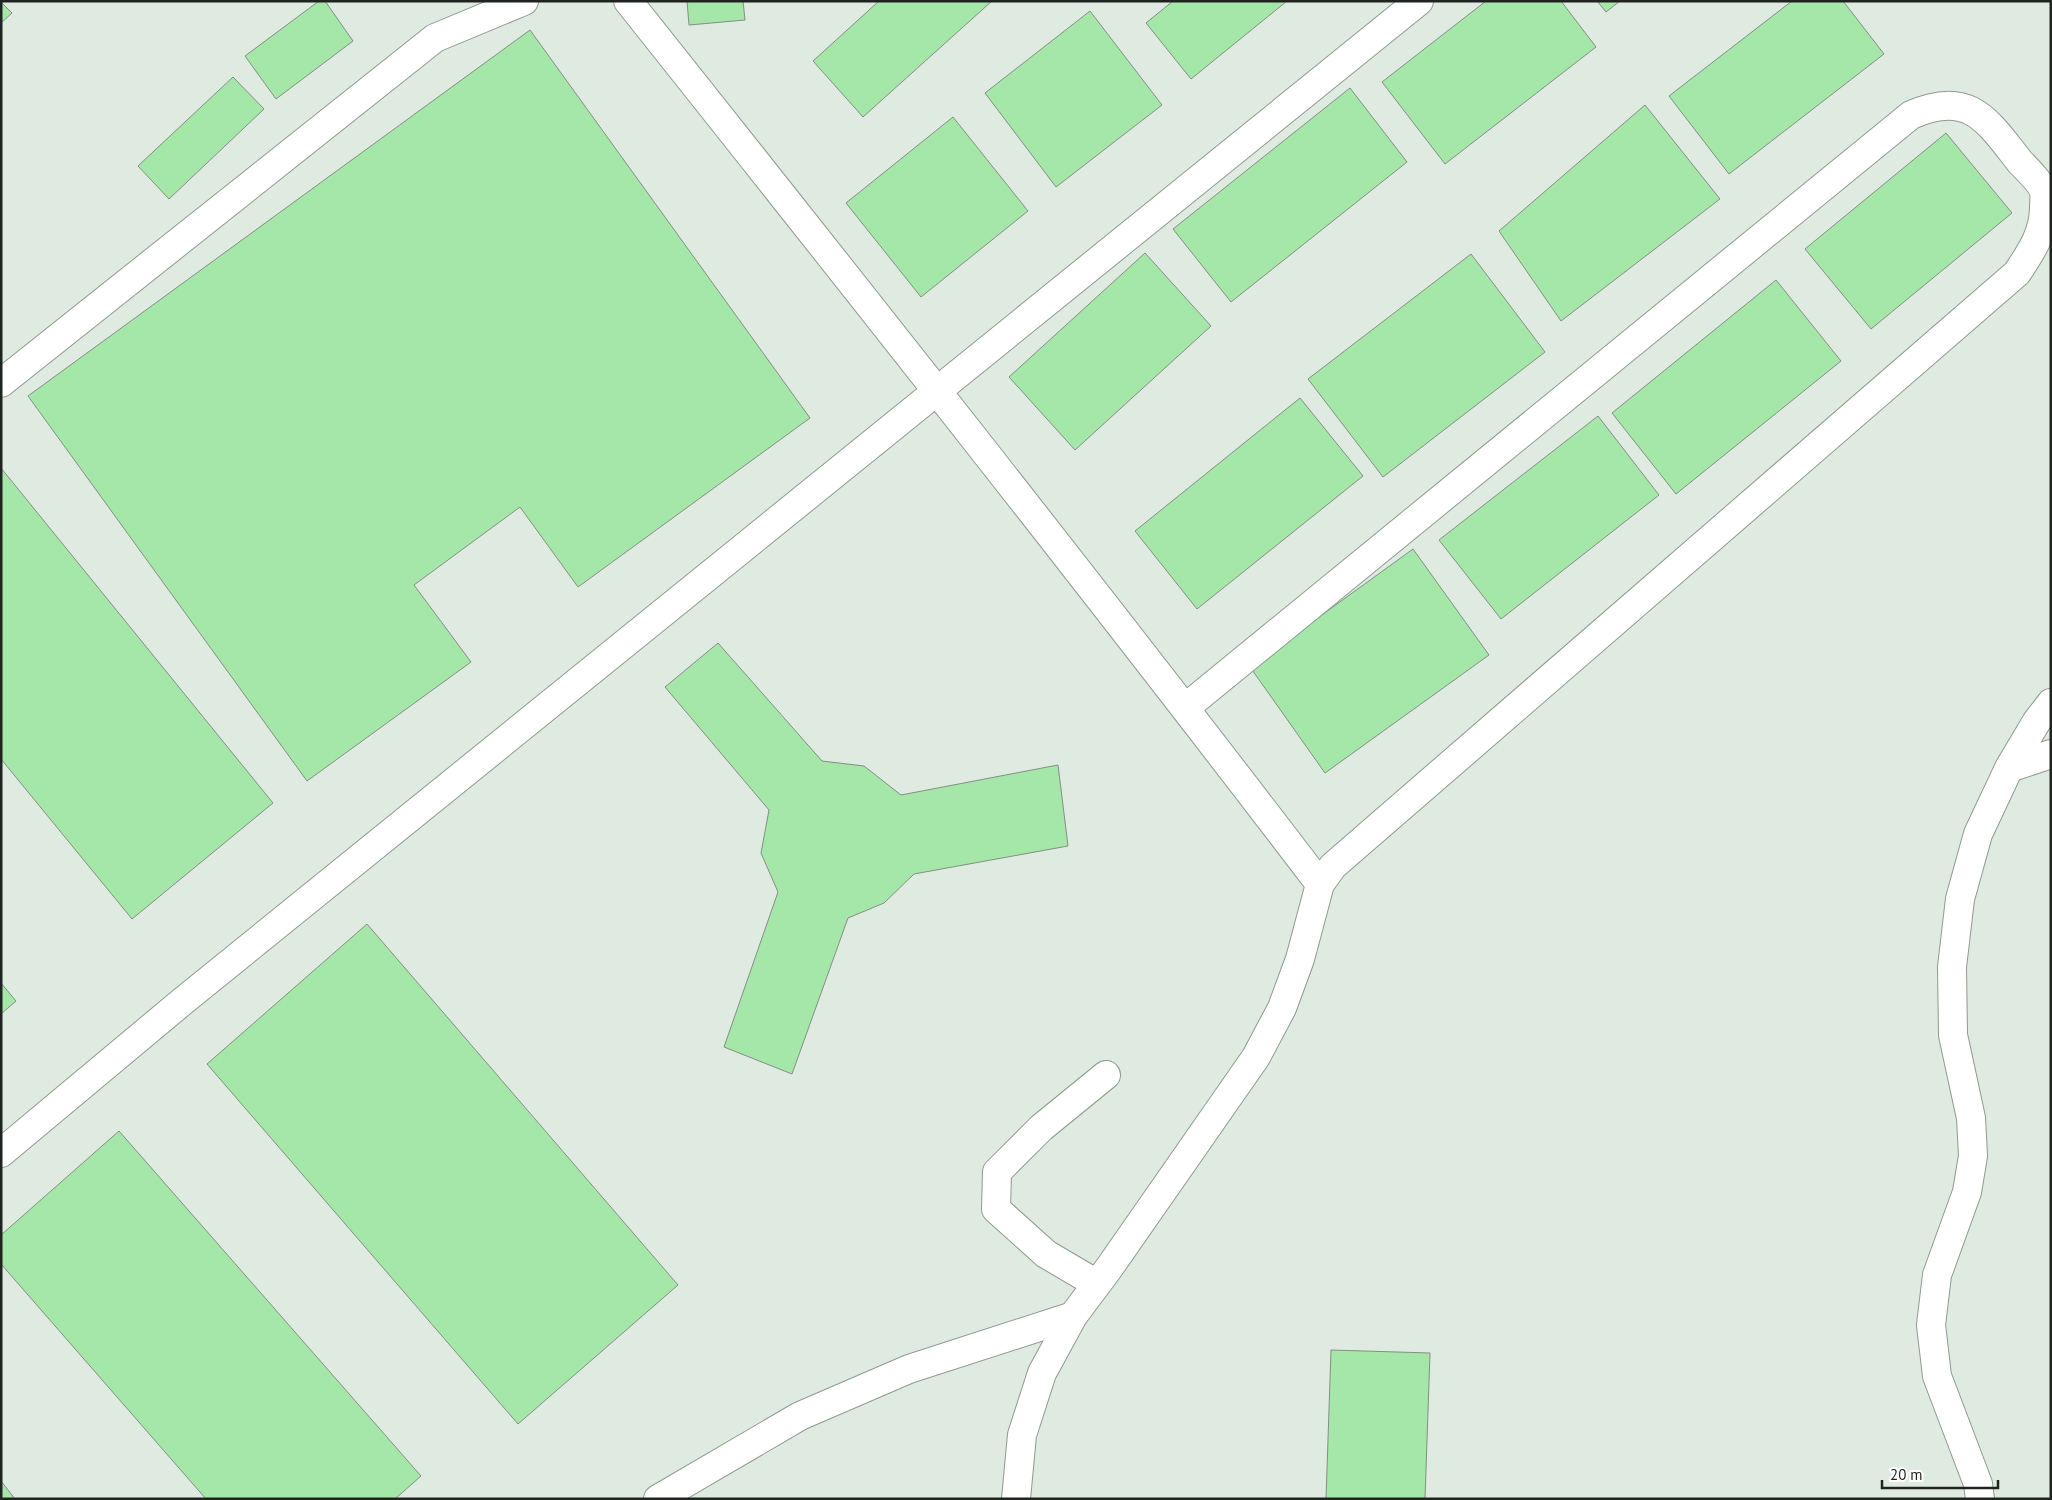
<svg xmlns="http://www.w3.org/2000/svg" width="2052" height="1500" font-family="'PT Sans',sans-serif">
<rect width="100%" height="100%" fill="#dfebe0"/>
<!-- building -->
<path fill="#a5e7a9" stroke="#848e84" d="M319 1H325L353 41 276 99 245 56Z
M687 1H743L745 20 689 25Z
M879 1H992L863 117 813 61Z
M1173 1H1287L1191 79 1146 23Z
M1486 1H1561L1596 47 1445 164 1382 82Z
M1597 1H1620L1606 12Z
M1792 1H1843L1884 54 1729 174 1669 96Z
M1 2 12 13 1 23Z
M1090 11 1162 105 1056 187 985 93Z
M530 30 810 418 578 587 520 507 414 585 471 662 307 781 28 396Z
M233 77 264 109 169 199 138 166Z
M1350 88 1407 162 1231 302 1173 229Z
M1645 105 1720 199 1561 321 1499 231Z
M953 117 1028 211 921 297 846 203Z
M1946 133 2012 213 1871 329 1805 249Z
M1145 253 1211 326 1075 450 1009 377Z
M1471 254 1545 352 1383 477 1308 379Z
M1776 280 1841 361 1676 494 1612 413Z
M1300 398 1363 476 1197 609 1135 531Z
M1598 416 1659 495 1501 619 1439 540Z
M1 468 273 803 132 919 1 759Z
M1413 549 1489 655 1325 773 1250 667Z
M718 643 822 761 864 766 901 795 1058 765 1068 846 914 874 884 903 848 918 792 1074 724 1047 778 892 761 853 769 810 665 687Z
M367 924 678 1285 518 1424 207 1064Z
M1 983 16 1001 1 1014Z
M119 1131 421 1476 395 1499H206L1 1264V1235Z
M1331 1350 1430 1353 1425 1499H1326Z
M1 1481 15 1499H1Z"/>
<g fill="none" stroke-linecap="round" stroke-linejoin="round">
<!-- minor casing -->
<g stroke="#8f9a90" stroke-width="30">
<path id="minor" d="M628 1C861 294 1093 587 1320 884
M1 383 435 38 524 1
M2009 768 2051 754
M1 1153 183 1001 1419 1
M1097 1284 1046 1254 996 1209 997 1172 1041 1128 1106 1075
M658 1499 800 1416 909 1369 1073 1316
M1016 1499 1022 1435 1042 1373 1073 1316 1109 1268 1256 1057 1282 1008 1300 959 1320 884 1333 866 2017 273C2031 252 2044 233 2044 207 2044 202 2045 196 2044 192 2042 184 2026 168 2020 162 1987 120 1969 89 1911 115L1185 708
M1980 1499 1978 1484 1937 1376 1931 1325 1937 1275 1967 1192 1973 1156 1971 1118 1953 1035 1952 967 1960 899 1978 834 2009 768 2037 721 2051 703"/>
</g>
<!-- minor -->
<use href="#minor" stroke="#fff" stroke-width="28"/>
</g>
<!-- border -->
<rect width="2052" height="1500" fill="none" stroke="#202420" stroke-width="5"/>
<!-- scale -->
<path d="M1882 1480v8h116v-8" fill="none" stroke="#202420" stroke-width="2.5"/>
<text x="1890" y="1480" font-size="15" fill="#202420" stroke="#ffffff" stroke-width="4" paint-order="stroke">20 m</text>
</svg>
